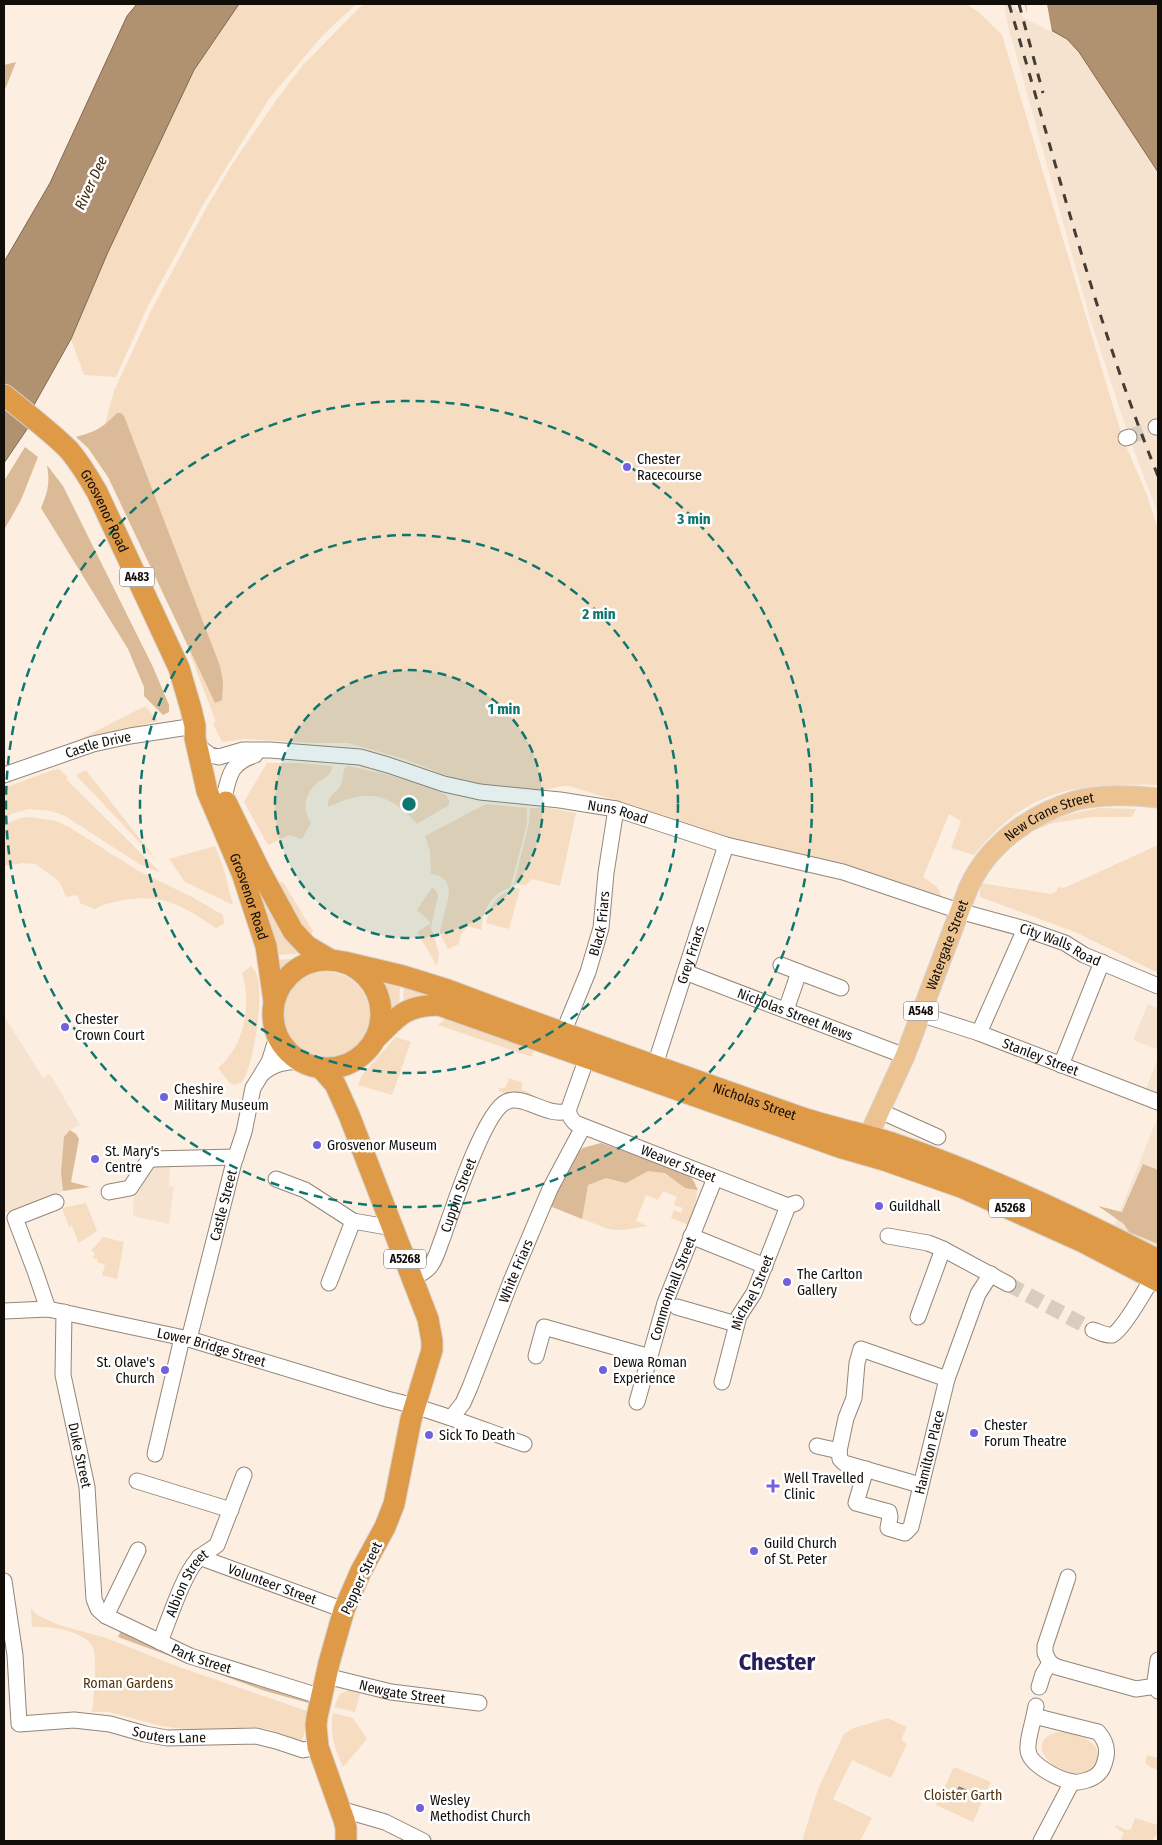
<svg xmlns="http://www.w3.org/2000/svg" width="1162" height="1845" font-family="'Fira Sans Condensed',sans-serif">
<rect width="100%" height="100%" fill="#fcefe1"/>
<!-- built -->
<path fill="#f5e2cf" d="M1004 4H1012L1052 29 1067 39 1079 52 1158 172V514L1129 437 1091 322 1008 26Z
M1148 1004 1158 1008 1157 1049 1133 1040Z
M4 1016 43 1078 50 1074 80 1125 70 1130 64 1137 61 1172 63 1191 17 1212H4Z
M1158 1058V1111L1140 1104Z
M1158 1116V1254L1112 1231Z
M170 1165 169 1186 174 1187 169 1224 133 1216 134 1193 139 1190 146 1174 153 1166Z"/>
<!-- green -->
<path fill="#f6dcc1" d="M239 4H356L322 36 269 99 204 203 148 306 116 377 84 375 71 339 108 252 194 70Z
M363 4H966L980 13 1002 35 1106 383 1123 439 1147 495 1158 529V785C1076 784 1029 787 974 855L951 848 961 821 949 814 923 877 937 887 942 896 848 866 799 856 730 838 649 813 624 803 569 786H561L544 790 486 786 453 778 404 759 348 743H314L245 739 222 742 213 723 216 722 104 428 114 391 152 309 205 210 233 163 277 99 303 65Z
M145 706 158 721 69 745Z
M267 763H299L332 766C331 776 327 776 320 781 305 791 301 808 311 823L302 839 289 835 268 845 244 802Z
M348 766 393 776 433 789 446 795 449 800V805L417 824C388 791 366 789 328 807 327 795 335 795 340 786 343 781 343 774 344 769Z
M59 769 68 777 66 779 161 873 139 864 65 816 51 811 29 809 4 816V788L53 770Z
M86 770 89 774 158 862 76 775Z
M486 804 527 808V824L510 888C492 892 481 912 482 930L467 926 460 936 459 944 448 949 440 933C441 927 442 920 444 914 449 898 456 877 431 874L430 851 425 836Z
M530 808H549L576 813 560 886 532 879 526 885 514 884 529 823Z
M1100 808 1136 809 1132 817H1093L1053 823 1019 836C1048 819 1067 814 1100 808Z
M31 817 56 821 69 827 137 870 192 897 223 915 224 924 216 928C185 907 164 893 125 900 115 902 104 903 95 909L80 903 79 898 76 895 66 897 59 881 35 864 23 863 4 866V825L20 818Z
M1158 845V973L1075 932 980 897V883L1051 894 1057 891 1058 887 1064 888Z
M215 846 223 867 233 905 185 882 169 859Z
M283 882 313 931 309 938 278 883Z
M432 887 437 892 438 896 431 927 439 953 437 966 417 932 431 923 417 910Z
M514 887 520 889 509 929 486 923C490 907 495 895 512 890Z
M266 896 299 952 296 954 275 955 258 900Z
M306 958 294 964 277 980 275 960Z
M251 966C253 968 255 971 256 973 265 990 254 1069 241 1083L234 1085 230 1083 218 1068C244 1047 252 1005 242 973Z
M282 1016a44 44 0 1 1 88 0a44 44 0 1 1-88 0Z
M379 980 400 984 399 1009 390 1017 388 998Z
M404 985 442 998 403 1007Z
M445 1019 534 1049 532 1057 438 1025Z
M396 1037 411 1042 392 1095 358 1085 362 1075Z
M509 1078 523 1083 521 1089 532 1094 531 1097C521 1095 505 1096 498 1090L500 1088 506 1087Z
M601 1143 694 1180C701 1197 693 1208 688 1225L671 1218 674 1210 681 1213 683 1208 674 1205 677 1197 663 1191 658 1200 646 1195 636 1221 648 1226C634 1228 621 1232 608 1229L550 1206 583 1148Z
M86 1203 97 1231 79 1243 72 1226 69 1227 62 1208Z
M103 1237 124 1242 117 1279 102 1275 105 1265 97 1262 98 1259 93 1258 95 1253 91 1251Z
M412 1247 429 1254 427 1259 421 1262 416 1260Z
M31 1609 37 1615 59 1625 106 1638 179 1667 310 1712 302 1741 268 1729 255 1727 213 1730H192L161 1726 109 1712H92C94 1699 98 1655 92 1646 82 1630 49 1626 32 1627Z
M351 1689 361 1690 355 1712 334 1707 340 1694Z
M333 1713 353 1718 367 1739 343 1767C335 1749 329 1733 333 1713Z
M888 1718 907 1727 901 1740 907 1744 891 1778 852 1760 833 1799 872 1818 860 1841H802L818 1789 844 1734 854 1728Z
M1065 1731C1075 1734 1085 1736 1093 1744 1105 1756 1095 1772 1079 1773 1051 1776 1019 1736 1065 1731Z
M1147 1755 1158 1758V1770L1150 1767 1145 1763Z
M954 1767 991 1782 973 1822 936 1805Z
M1135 1818 1158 1825V1833L1153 1839 1154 1841H1120L1124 1833 1115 1827 1117 1825 1126 1830 1131 1829Z"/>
<!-- forest -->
<path fill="#daba97" d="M16 62 4 92V65Z
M117 413H121L124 416 220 666 223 682 222 700 215 703 108 477 88 448 76 437C95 432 104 427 117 413Z
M25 447 38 457 21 500 4 530V481Z
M47 465 63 486 153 667 169 705V712L163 715 144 696V687L128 649 41 508C48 491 50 484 47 465Z
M70 1130 76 1134 79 1139 71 1182 90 1187 63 1191 61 1172 64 1137Z
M601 1143 690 1175 698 1190 685 1188 665 1173 648 1171 626 1183 606 1178 588 1185 582 1219 550 1206 574 1156 583 1148Z
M1143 1164 1158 1170V1244L1129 1232 1124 1224 1098 1206 1122 1212Z
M122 1628 314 1698 312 1704 265 1691 118 1637Z"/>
<!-- water -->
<path fill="#b09170" stroke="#806951" d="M137 4H239L194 70 108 252 71 339 34 405 38 413 4 463V262L50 183 127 16Z
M1015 4H1157L1158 6V172L1079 52 1067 39 1026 16Z
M959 1787 969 1791 965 1800 955 1796Z"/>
<!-- pier -->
<path fill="#fcefe1" d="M1012 4H1025L1027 13 1026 4H1047L1052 32 1024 18Z"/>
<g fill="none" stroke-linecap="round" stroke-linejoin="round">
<!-- minor-tunnel -->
<path stroke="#d9cdc0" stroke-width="15" stroke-dasharray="15 8" stroke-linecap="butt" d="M1129 437 1156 427
M1008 1284 1093 1330"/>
<!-- minor casing -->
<g stroke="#92867a" stroke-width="17">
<g id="minor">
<path d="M1156 427H1158"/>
<path d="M1126 438 1129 437"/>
<path id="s1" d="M198 746 210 755 219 757 243 750H270L360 757 388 765 444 784 480 792 560 800 616 809 726 845 843 872 959 911 1025 929 1065 943 1084 955 1158 986"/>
<path id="s2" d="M4 775 93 744 130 736 195 726"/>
<path d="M224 798C229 776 230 763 255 755"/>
<path d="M781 965 799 972 786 1010"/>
<path id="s3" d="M685 972 905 1056"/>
<path d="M799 972 841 988"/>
<path id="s4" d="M920 1014 979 1033 1158 1102"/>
<path id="s5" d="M563 1033 588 972 601 928 606 873 616 809"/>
<path d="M979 1033 1025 929"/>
<path id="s6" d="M590 1049 568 1111 571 1118 575 1123 788 1206 796 1203"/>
<path id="s7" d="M655 1065 726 845"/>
<path d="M1061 1065 1102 962"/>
<path d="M263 1073C275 1063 286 1062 300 1061"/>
<path d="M880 1111 938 1137"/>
<path d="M276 1179 305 1190 353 1221 393 1228"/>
<path d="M109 1192 130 1188 148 1161 153 1159 236 1157"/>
<path d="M691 1236 765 1266"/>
<path d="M888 1236 928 1243 943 1249 1008 1284"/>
<path id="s8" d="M413 1279C419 1274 427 1272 431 1265 437 1257 439 1246 443 1237 452 1211 484 1112 506 1102 523 1093 547 1118 568 1111"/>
<path d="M329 1283 353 1221"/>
<path d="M677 1307 736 1324"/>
<path d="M48 1309 35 1271 15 1218 56 1202"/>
<path id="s9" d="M4 1311 48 1309 189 1339 387 1399C434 1410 478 1428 524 1444"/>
<path id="s10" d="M64 1312 63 1375 87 1487 94 1599 98 1609 106 1616 190 1656 322 1697"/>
<path d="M918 1317 943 1249"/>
<path d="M1093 1330C1099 1332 1106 1336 1112 1335 1122 1332 1151 1281 1156 1270"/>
<path id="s11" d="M189 1339 234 1162 244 1132 253 1088 269 1062 277 1037"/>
<path d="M536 1356 544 1327 650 1357"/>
<path id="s12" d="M722 1382 739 1316 754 1293 788 1206"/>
<path id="s13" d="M637 1402 665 1303 715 1178"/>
<path id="s14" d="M452 1417 463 1403 470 1387 511 1281 550 1189 583 1127"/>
<path d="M817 1446 839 1451 840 1459 844 1463 920 1485"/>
<path d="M839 1451 846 1418 854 1398 857 1363 861 1349 947 1379"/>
<path d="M155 1454 182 1338"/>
<path id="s15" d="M866 1469 856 1503 889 1512 890 1517 888 1528 905 1533 911 1527 947 1379 978 1294 991 1274"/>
<path d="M137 1481 231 1510"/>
<path id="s16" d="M199 1557 344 1610"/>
<path id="s17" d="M4 1581 15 1655 19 1724 74 1720 110 1724 145 1734 167 1738 256 1736 276 1741 303 1750 318 1747"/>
<path d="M106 1616 138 1550"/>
<path id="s18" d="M160 1642C169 1620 183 1575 198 1559 203 1553 211 1550 217 1545L244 1475"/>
<path d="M1158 1660 1155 1681 1158 1691"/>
<path d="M1050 1663 1057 1667 1136 1689 1156 1686"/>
<path d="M1050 1663 1045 1653V1646L1068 1577"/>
<path id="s19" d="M326 1676 391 1692 479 1703"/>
<path d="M1039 1687 1043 1674 1050 1663"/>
<path d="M1034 1716C1032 1726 1027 1740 1028 1750 1029 1765 1060 1780 1073 1782 1080 1783 1093 1779 1098 1774 1103 1770 1105 1762 1106 1757 1108 1747 1105 1740 1098 1732L1034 1716 1036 1706"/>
<path d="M340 1809 385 1822 423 1841"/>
<path d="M1041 1841 1072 1782"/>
</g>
</g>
<!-- major casing -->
<g stroke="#d4d3d3" stroke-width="21">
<g id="major">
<path id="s20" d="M862 1150 905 1056 968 889C987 845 1029 815 1074 801 1098 794 1134 795 1158 798"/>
</g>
</g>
<!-- highway casing -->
<g stroke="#d4d3d3" stroke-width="23">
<g id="highway">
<path id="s21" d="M4 395C26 413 49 430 69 450 80 463 89 478 97 492L179 668 191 709 195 726V738L207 791 242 873 266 946 274 1001"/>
<path d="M226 802 259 869 293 931 307 946 329 959"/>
<circle cx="327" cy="1014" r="54"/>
<path id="s22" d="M344 962 403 976 448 990C564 1034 680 1075 797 1116 828 1127 861 1133 892 1143 984 1174 1073 1216 1158 1260"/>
<path d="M375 1039C399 1016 403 1006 439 1005L842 1148 887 1161 961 1187 1083 1242 1158 1281"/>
<path d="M321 1068 335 1084 349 1115 428 1319 432 1341V1350L411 1419 394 1504 385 1527 361 1571 344 1610 329 1663 317 1717 316 1725 318 1747 344 1820 346 1828V1841"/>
</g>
</g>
<!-- minor -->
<use href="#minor" stroke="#fff" stroke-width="15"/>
<!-- major -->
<use href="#major" stroke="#ecc291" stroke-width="19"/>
<!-- highway -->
<use href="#highway" stroke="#df9a48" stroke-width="21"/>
<!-- rail -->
<path stroke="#433d36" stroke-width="3" stroke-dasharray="9 9" stroke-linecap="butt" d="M1009 4C1056 162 1096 323 1158 476
M1019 4 1043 93"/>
</g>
<!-- distance rings -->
<circle cx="409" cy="804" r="134" fill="#0f766e" fill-opacity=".12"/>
<g fill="none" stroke="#0f766e" stroke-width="2.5" stroke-dasharray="9 6">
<circle cx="409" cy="804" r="134"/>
<circle cx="409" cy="804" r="269"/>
<circle cx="409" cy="804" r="403"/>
</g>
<!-- markers -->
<g fill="#7361db" stroke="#fff" stroke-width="2">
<circle cx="627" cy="467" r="5"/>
<circle cx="65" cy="1027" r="5"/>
<circle cx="164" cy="1097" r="5"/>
<circle cx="317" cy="1145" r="5"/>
<circle cx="95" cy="1159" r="5"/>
<circle cx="879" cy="1206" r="5"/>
<circle cx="787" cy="1282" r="5"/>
<circle cx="165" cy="1370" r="5"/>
<circle cx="603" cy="1370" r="5"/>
<circle cx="974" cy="1433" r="5"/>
<circle cx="429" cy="1435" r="5"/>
<path d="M770.5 1478.5h5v5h5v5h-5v5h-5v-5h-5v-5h5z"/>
<circle cx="754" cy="1551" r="5"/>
<circle cx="420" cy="1808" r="5"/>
</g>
<g text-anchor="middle" stroke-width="5" stroke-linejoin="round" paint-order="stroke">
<!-- shield labels -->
<g fill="#fff" stroke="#585652" stroke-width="1">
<rect x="119.5" y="567.5" width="35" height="19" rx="4"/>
<rect x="903.5" y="1001.5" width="35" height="19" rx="4"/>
<rect x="989" y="1198.5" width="42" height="19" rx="4"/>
<rect x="384" y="1249.5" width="42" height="19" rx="4"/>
</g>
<g font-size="12" font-weight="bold" fill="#110d08">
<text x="137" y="581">A483</text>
<text x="921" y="1015">A548</text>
<text x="1010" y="1212">A5268</text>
<text x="405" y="1263">A5268</text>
</g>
<!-- poi labels -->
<g font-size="14" fill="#110d08" stroke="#fff" text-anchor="start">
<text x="637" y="464">Chester<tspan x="637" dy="16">Racecourse</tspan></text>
<text x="75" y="1024">Chester<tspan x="75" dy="16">Crown Court</tspan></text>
<text x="174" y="1094">Cheshire<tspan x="174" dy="16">Military Museum</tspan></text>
<text x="327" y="1150">Grosvenor Museum</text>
<text x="105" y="1156">St. Mary's<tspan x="105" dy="16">Centre</tspan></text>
<text x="889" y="1211">Guildhall</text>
<text x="797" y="1279">The Carlton<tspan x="797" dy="16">Gallery</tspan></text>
<text x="155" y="1367" text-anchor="end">St. Olave's<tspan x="155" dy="16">Church</tspan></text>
<text x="613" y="1367">Dewa Roman<tspan x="613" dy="16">Experience</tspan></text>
<text x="984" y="1430">Chester<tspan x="984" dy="16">Forum Theatre</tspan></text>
<text x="439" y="1440">Sick To Death</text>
<text x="784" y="1483">Well Travelled<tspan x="784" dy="16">Clinic</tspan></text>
<text x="764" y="1548">Guild Church<tspan x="764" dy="16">of St. Peter</tspan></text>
<text x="430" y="1805">Wesley<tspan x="430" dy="16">Methodist Church</tspan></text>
</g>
<!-- street labels -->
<g font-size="14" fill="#110d08" stroke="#fff">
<text dy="5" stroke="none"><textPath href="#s21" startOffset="156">Grosvenor Road</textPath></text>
<text dy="5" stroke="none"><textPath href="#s2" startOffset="99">Castle Drive</textPath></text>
<text dy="5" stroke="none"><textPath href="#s1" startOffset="431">Nuns Road</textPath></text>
<text dy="5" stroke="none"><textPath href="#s20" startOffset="395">New Crane Street</textPath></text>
<text dy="5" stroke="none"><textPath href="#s21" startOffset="570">Grosvenor Road</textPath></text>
<text dy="5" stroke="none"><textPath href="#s5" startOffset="116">Black Friars</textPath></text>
<text dy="5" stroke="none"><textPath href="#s20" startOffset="222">Watergate Street</textPath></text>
<text dy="5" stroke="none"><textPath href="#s1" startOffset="894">City Walls Road</textPath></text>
<text dy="5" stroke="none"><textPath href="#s7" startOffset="116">Grey Friars</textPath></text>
<text dy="5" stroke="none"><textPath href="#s3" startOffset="118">Nicholas Street Mews</textPath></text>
<text dy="5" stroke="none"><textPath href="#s4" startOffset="128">Stanley Street</textPath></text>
<text dy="5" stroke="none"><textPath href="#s22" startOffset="434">Nicholas Street</textPath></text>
<text dy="5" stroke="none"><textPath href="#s6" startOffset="191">Weaver Street</textPath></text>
<text dy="5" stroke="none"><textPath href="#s8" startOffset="98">Cuppin Street</textPath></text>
<text dy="5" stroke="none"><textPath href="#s11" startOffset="138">Castle Street</textPath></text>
<text dy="5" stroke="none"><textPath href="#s14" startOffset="160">White Friars</textPath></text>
<text dy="5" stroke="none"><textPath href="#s13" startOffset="119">Commonhall Street</textPath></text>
<text dy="5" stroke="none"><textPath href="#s12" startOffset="95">Michael Street</textPath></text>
<text dy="5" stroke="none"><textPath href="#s9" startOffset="212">Lower Bridge Street</textPath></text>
<text dy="5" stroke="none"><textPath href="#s15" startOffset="189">Hamilton Place</textPath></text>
<text dy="5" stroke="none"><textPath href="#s10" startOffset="145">Duke Street</textPath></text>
<text transform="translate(361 1578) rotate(-65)" y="5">Pepper Street</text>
<text dy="5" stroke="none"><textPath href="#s16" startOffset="78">Volunteer Street</textPath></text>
<text dy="5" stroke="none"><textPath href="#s18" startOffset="65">Albion Street</textPath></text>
<text dy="5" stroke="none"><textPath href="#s10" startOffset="416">Park Street</textPath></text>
<text dy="5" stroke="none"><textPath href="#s19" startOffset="78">Newgate Street</textPath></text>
<text dy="5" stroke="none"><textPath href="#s17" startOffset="296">Souters Lane</textPath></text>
</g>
<!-- park labels -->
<g font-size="14" fill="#553409" stroke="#fff">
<text x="128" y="1688">Roman Gardens</text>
<text x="963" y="1800">Cloister Garth</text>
</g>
<!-- water labels -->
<g font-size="15" font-style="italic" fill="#412a0e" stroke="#fff">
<text transform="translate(91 183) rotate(-65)" y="5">River Dee</text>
</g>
<!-- town labels -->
<g font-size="24" font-weight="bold" fill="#281e58" stroke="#fff">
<text x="777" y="1670">Chester</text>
</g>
</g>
<circle cx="409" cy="804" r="8" fill="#0f766e" stroke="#fff" stroke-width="2.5"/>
<g font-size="15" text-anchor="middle" font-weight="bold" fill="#0f766e" stroke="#fff" stroke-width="5" stroke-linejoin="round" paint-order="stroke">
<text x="694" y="524">3 min</text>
<text x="599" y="619">2 min</text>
<text x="504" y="714">1 min</text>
</g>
<!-- border -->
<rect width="1162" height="1845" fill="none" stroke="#110d08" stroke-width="10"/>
</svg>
